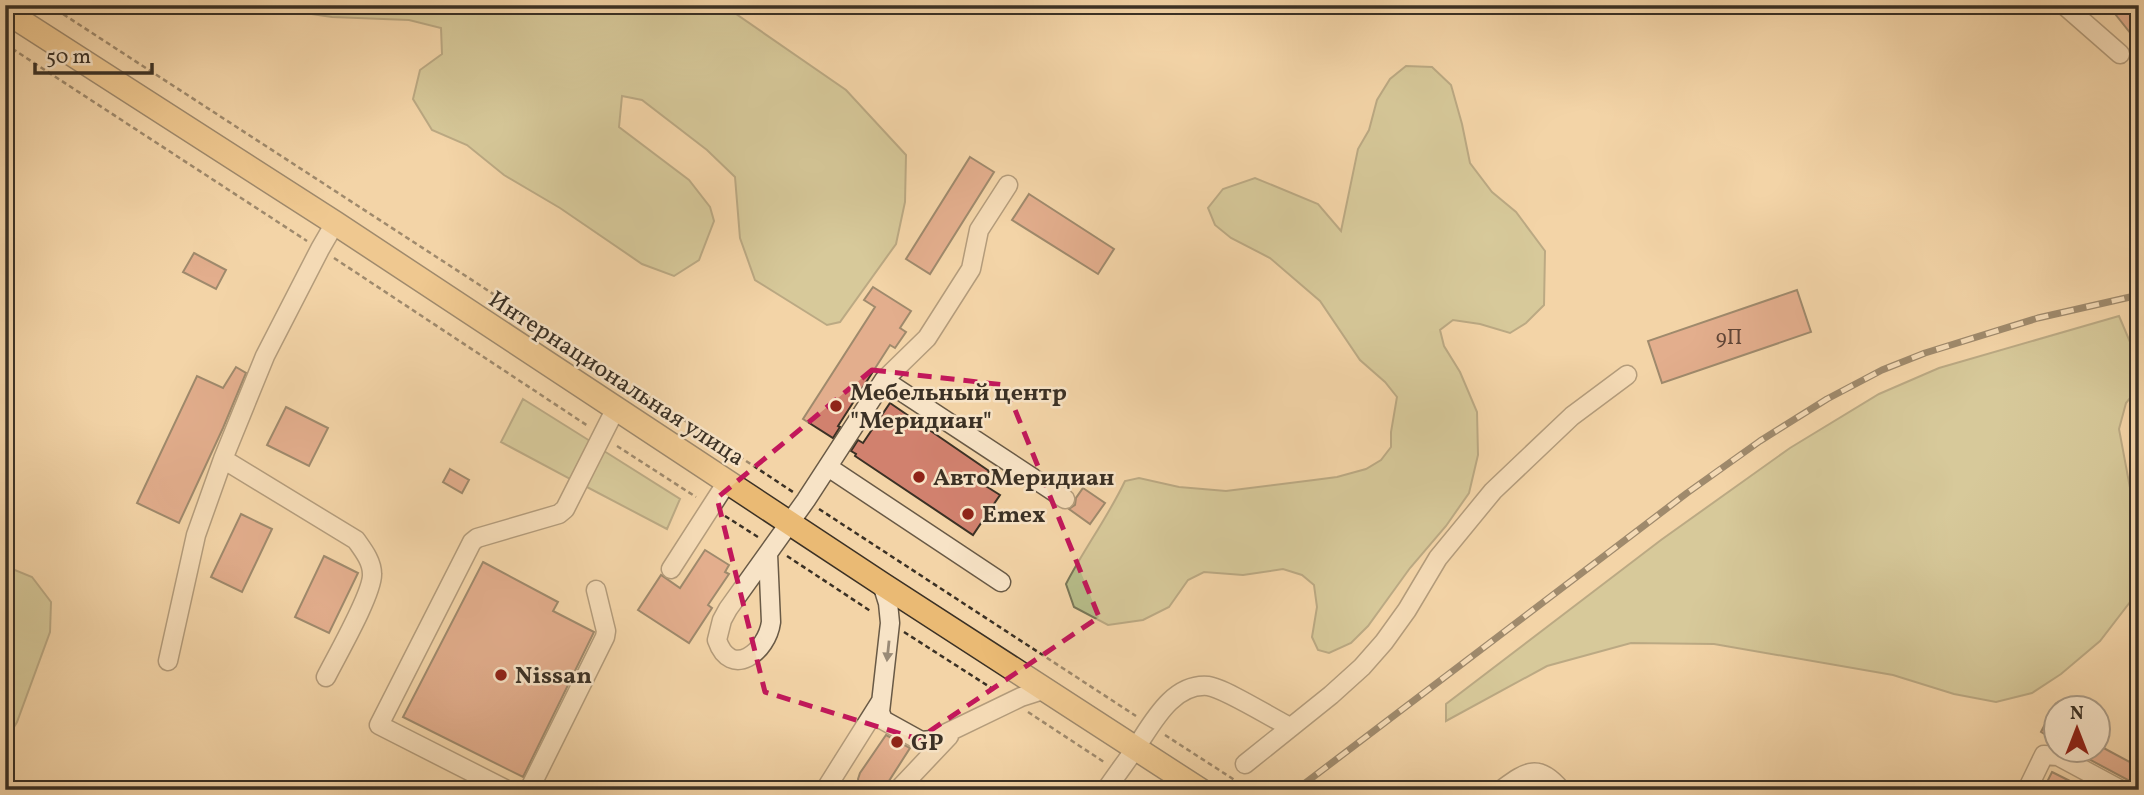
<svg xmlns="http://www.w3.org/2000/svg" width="2144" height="795" font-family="Vollkorn,serif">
<rect width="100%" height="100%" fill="#f3d4a7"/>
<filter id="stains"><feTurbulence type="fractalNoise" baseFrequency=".00286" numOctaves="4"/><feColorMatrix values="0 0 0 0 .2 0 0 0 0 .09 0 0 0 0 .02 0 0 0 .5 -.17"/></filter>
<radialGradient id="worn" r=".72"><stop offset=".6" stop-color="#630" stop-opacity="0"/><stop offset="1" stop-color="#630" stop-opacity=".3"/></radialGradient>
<!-- green -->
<path fill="#b7bd8a" stroke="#797758" stroke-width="2" d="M293 5H723L846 90 906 155 905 202 896 244 840 322 827 325 755 280 740 238 735 177 707 150 642 100 622 96 619 127 689 180 710 207 714 221 699 260 674 276 642 264 560 208 504 175 467 145 432 130 413 99 420 70 442 54 441 28 409 20 332 17 298 12Z
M1406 66 1432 67 1451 85 1462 124 1470 163 1492 192 1516 212 1545 251 1544 305 1526 323 1510 333 1480 324 1453 320 1440 330 1444 346 1460 372 1477 412 1478 455 1469 493 1446 526 1410 568 1368 626 1351 643 1329 653 1318 650 1312 637 1317 607 1314 585 1302 575 1283 569 1243 575 1204 572 1188 580 1169 607 1143 620 1108 625 1074 607 1066 584C1084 549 1108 517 1125 481L1139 478 1179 487 1226 491 1314 480 1337 477 1366 469 1381 460 1391 447V432L1397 397 1385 382 1360 360 1320 301 1270 258 1231 238 1215 225 1208 208 1223 189 1255 178 1318 204 1341 231 1358 149 1369 130 1377 100 1390 79Z
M2119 316 2133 349 2139 375V387L2126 403 2119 429 2139 536V568L2130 602 2100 641 2061 674 2032 693 1996 702 1954 694 1893 675 1714 644 1631 643 1547 666 1446 721V704L1661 540 1790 448 1879 394 1939 368Z
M523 399 590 441 570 479 501 442Z
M604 451 680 499 667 529 585 486Z
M5 566 32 577 51 602 50 632 17 722 5 742Z"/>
<!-- building -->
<path fill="#d1816e" stroke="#3b3125" stroke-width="2" d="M2108 5H2139V44Z
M970 157 994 172 930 274 906 259Z
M1029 194 1114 249 1098 274 1012 220Z
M194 253 226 270 216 289 183 272Z
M873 287 911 311 900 328 906 332 895 348 890 345 838 426 840 427 833 438 803 419 875 307 864 300Z
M1797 290 1811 332 1662 383 1648 341Z
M236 367 246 373 223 428 179 523 137 503 197 376 223 388Z
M890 403 989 471 981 483 1000 495 973 535 855 456 856 454 851 451 858 440 863 443Z
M286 407 328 428 309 466 267 445Z
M450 469 469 480 462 493 443 482Z
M1083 488 1105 503 1090 524 1069 509 1075 505 1076 498Z
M241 514 272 529 242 592 211 577Z
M705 550 729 565 725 572 729 574 708 605 712 608 689 643 638 610 661 575 680 588Z
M324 556 358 573 329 633 295 617Z
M483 562 558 602 553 611 594 632 523 777 403 717Z
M2056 703V741L2041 732Z
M886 735 910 748 889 781 887 790H860L858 779 860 773Z
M2098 745 2139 767V786L2072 750H2098Z
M2052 772 2088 790H2043Z"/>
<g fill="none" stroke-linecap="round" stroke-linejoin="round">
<!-- minor casing -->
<g stroke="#695a46" stroke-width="21">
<path id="minor" d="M2064 5 2120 54
M884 380 1065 499
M223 459 356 540C363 550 372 561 372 574 373 593 336 657 326 677
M828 467 1001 582
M768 554 771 622C767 652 731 680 717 640L722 620 728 609 806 500 884 380 927 338 971 269 979 230 1008 185
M671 569 727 482
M882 584 888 603 890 623 880 712 883 720 921 741 932 740 1021 697 1046 689
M168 661 196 535 223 459 265 356 320 249 335 223
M1245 764 1331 695 1362 667 1384 642 1407 610 1438 558 1493 491 1572 416 1627 375
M507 790 379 725 472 542 477 538 559 514 565 509 616 408
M529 790 605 637 606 631 596 590
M825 790 881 701
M898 790 949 736
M1106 790C1116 775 1127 761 1137 746 1153 722 1173 683 1208 686 1224 688 1272 718 1290 727
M1501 790C1526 772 1538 762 1561 790
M2027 790 2044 755 2058 756 2121 790"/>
</g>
<!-- major casing -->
<g stroke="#3b3125" stroke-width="26">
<path id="major" d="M5 11 335 223 882 584 1200 790"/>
</g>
<!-- path -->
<path stroke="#3b3125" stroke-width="2.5" stroke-dasharray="5 3.5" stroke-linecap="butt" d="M49 5 475 282 793 492
M5 44 307 241
M334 258 588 426
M617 446 696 497
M819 509 1136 716
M725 516 758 537
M787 556 872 612
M904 632 996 691
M1028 712 1104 762
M1165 735 1250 790
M1134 781 1147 790"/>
<!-- minor -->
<use href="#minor" stroke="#f7e3c6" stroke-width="18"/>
<!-- major -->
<use href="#major" stroke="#eaba74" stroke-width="23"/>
<!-- rail casing -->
<g stroke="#3b3125" stroke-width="7">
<path id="rail" d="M1296 790 1687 493 1760 441 1827 399 1882 370 1925 353 2038 318 2139 295"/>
</g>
<!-- rail -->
<use href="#rail" stroke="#f7e3c6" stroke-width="4.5" stroke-dasharray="13" stroke-linecap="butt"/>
</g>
<!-- one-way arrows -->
<defs><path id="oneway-solid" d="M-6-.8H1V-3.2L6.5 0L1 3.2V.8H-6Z" transform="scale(1.75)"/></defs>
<use fill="#998a76" href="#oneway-solid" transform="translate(888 651) rotate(96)"/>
<!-- marked area -->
<path d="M0 0H2144V795H0ZM872 370 1005 385 1099 617 918 739 765 692 717 498Z" fill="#f3d4a7" fill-opacity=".55" fill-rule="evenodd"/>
<path fill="none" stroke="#c2185b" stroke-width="5" stroke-dasharray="14 9" stroke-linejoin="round" d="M872 370 1005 385 1099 617 918 739 765 692 717 498Z"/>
<!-- markers -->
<g fill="#8f2418" stroke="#f7e3c6" stroke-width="2.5">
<circle cx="836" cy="406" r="7"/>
<circle cx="919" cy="477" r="7"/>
<circle cx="968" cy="514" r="7"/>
<circle cx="501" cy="675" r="7"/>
<circle cx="897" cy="742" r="7"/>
</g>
<g text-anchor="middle" stroke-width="5" stroke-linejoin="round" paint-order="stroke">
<!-- number labels -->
<g font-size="21" fill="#604537">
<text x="1729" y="344">9П</text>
</g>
<!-- street labels -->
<g font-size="24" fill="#3b3125" stroke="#f7e3c6">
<text transform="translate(617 378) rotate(33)" y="8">Интернациональная улица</text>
</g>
<!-- poi labels -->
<g font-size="24" font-weight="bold" fill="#3b3125" stroke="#f7e3c6" text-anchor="start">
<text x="850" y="400">Мебельный центр<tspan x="850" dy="28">"Меридиан"</tspan></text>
<text x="933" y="485">АвтоМеридиан</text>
<text x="982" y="522">Emex</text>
<text x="515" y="683">Nissan</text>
<text x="911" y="750">GP</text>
</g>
</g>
<!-- margin -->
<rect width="2144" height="795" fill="none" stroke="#f3d4a7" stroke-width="28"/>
<rect x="7" y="7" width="2130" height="781" fill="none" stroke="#3b3125" stroke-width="3.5"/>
<rect x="14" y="14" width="2116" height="767" fill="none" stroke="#3b3125" stroke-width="2"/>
<!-- north arrow -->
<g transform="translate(2077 729)"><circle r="33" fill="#f7e3c6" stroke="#ac9c86" stroke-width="2"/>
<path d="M0-5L12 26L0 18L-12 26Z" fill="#8f2418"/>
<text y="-10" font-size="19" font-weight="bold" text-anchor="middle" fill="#3b3125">N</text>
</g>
<!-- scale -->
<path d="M35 63v10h117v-10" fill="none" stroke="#3b3125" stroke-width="3.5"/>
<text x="46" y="63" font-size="21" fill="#3b3125" stroke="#f7e3c6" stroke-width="5" paint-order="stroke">50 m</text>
<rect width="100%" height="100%" filter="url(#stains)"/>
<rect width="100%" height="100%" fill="url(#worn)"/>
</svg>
